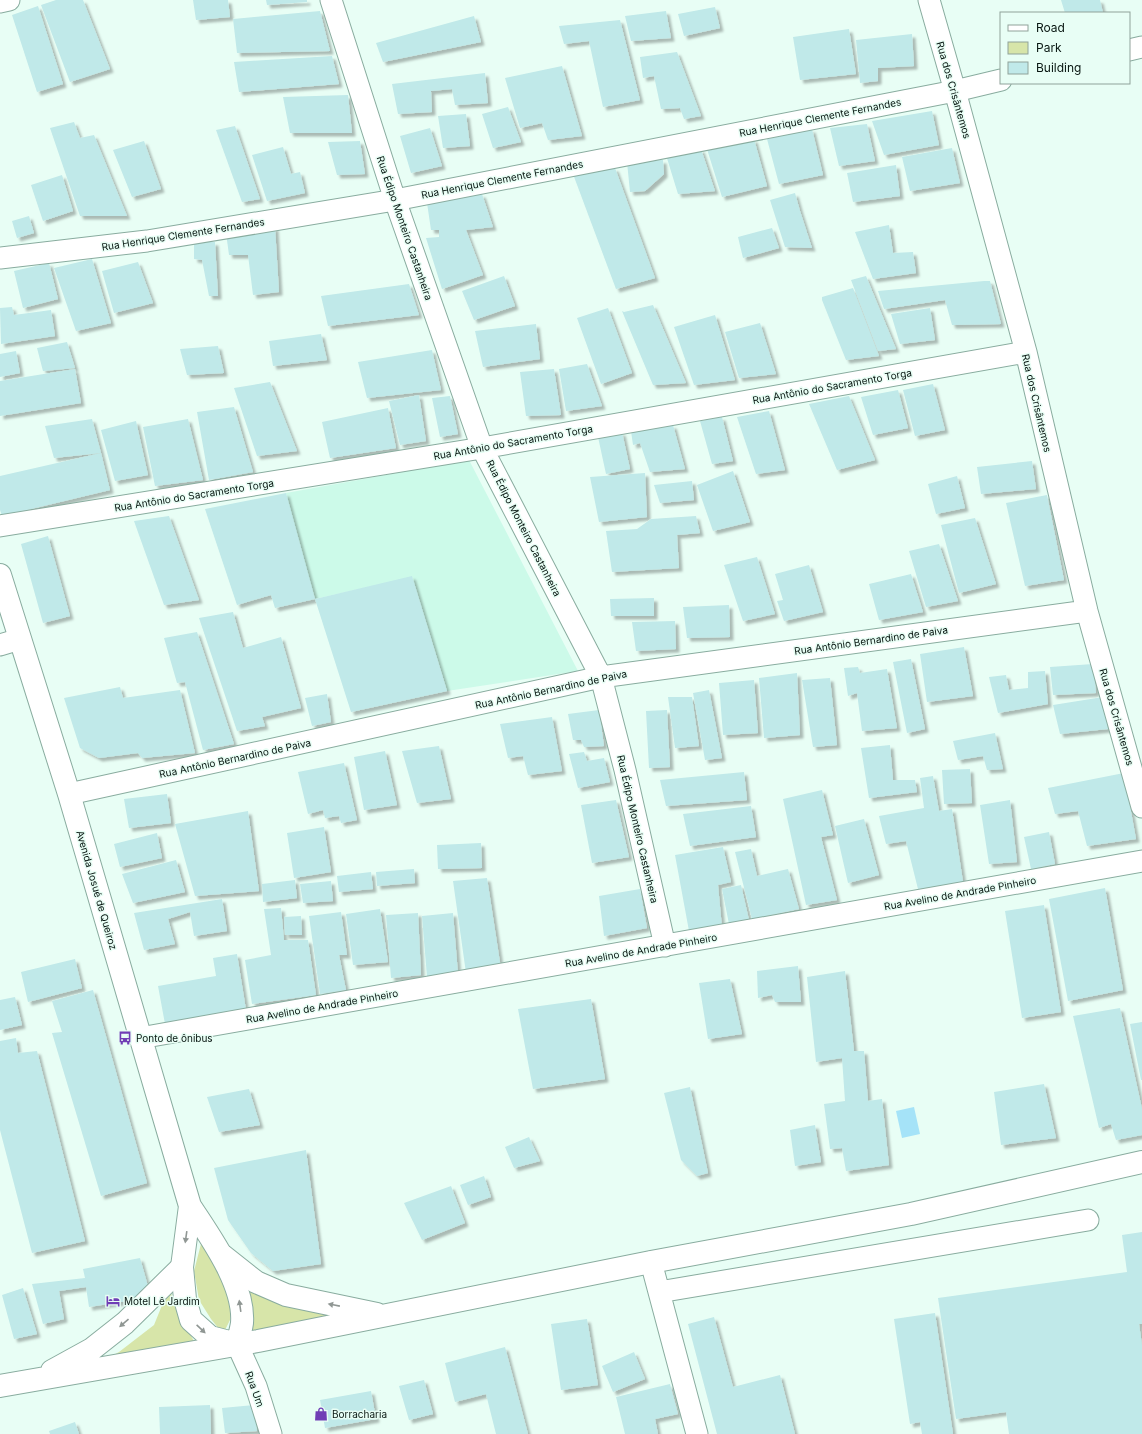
<svg xmlns="http://www.w3.org/2000/svg" width="1142" height="1434" font-family="Inter,sans-serif">
<defs>
<filter id="shadow"><feDropShadow dx="3.5" dy="3.5" stdDeviation="1" flood-color="#0004"/></filter>
</defs>
<rect width="100%" height="100%" fill="#e8fef5"/>
<!-- built -->
<path fill="#ccfae9" d="M469 460 578 671 447 691 412 577 315 599 291 520 286 493Z"/>
<!-- green -->
<path fill="#d7e5a9" d="M201 1244 216 1256 233 1296 230 1320 223 1334 211 1319 199 1300 194 1271Z
M246 1283 333 1317 251 1338 253 1315Z
M169 1288 182 1321 197 1346 101 1362 119 1352 154 1325Z"/>
<!-- water -->
<path fill="#a5e3f8" d="M914 1107 920 1134 902 1138 896 1111Z"/>
<!-- building -->
<path fill="#c0e9e9" filter="url(#shadow)" d="M56 0H83L110 69 70 82 41 5Z
M193 0H228L230 17 196 20Z
M266 0H307V2L267 5Z
M1061 0H1100L1103 13H1065Z
M38 6 63 84 37 92 12 15Z
M715 7 720 28 684 36 678 14Z
M320 11 330 51 237 53 233 19Z
M666 11 671 38 631 41 625 16Z
M474 16 481 42 383 62 376 43Z
M620 20 640 100 603 107 589 41 564 44 559 26Z
M849 29 856 74 800 80 793 37Z
M912 34 914 66 878 68V81L860 83 856 40Z
M677 52 701 116 684 119 680 108 661 109 654 76 643 78 640 57Z
M332 56 339 84 239 92 234 62Z
M562 66 582 136 548 140 542 123 520 128 505 78Z
M485 73 488 103 455 105 452 89 431 91 432 112 398 114 392 84Z
M348 95 352 133H290L283 97Z
M508 107 521 142 493 148 482 114Z
M932 111 939 145 884 155 872 121Z
M466 114 470 146 443 148 438 116Z
M74 122 80 138 94 135 127 216H80L50 128Z
M867 124 875 161 839 166 830 128Z
M235 126 260 199 242 202 216 130Z
M430 128 442 166 411 173 400 136Z
M812 129 823 175 779 184 767 139Z
M754 139 767 186 722 197 706 146Z
M144 141 161 189 132 197 113 150Z
M360 141 365 174 337 175 328 142Z
M283 147 291 174 300 172 305 193 267 201 252 155Z
M952 148 960 183 910 191 902 157Z
M701 149 715 191 678 194 666 155Z
M663 160 664 174 645 191 630 192 627 162Z
M896 165 900 196 853 202 847 173Z
M615 168 655 278 616 289 573 174Z
M62 175 73 211 43 221 31 185Z
M795 193 800 211 812 248 785 247 770 200Z
M482 194 493 227 466 230 483 275 442 289 426 238 439 237V230H431L427 203Z
M29 216 34 233 17 238 12 221Z
M889 225 893 253 913 252 916 273 873 279 855 232Z
M275 227 279 292 253 295 248 255H229L226 233Z
M772 228 779 248 743 258 738 237Z
M194 242H215L218 296H209L202 260 194 259Z
M92 259 111 323 76 331 54 268Z
M138 262 153 303 114 313 102 271Z
M49 263 58 299 23 308 14 271Z
M504 276 515 306 474 320 462 291Z
M866 276 896 349 878 351 851 280Z
M984 281H990L1001 324 952 325 945 300 884 309 878 291Z
M409 284 419 315 328 326 321 296Z
M853 288 879 356 846 360 822 300V297Z
M653 305 686 383 653 385 622 311 624 312Z
M12 307 14 315 51 310 55 336 1 344 0 308Z
M608 308 632 373 601 384 577 318Z
M930 308 935 340 900 344 891 314Z
M715 315 735 380 694 385 674 327Z
M760 323 776 374 739 378 725 332Z
M536 324 540 359 483 367 475 331Z
M321 334 327 360 273 366 269 341Z
M67 342 75 368 43 371 37 348Z
M218 346 224 373 187 375 180 349Z
M432 350 441 390 367 398 358 362Z
M16 351 20 373 0 377V354Z
M587 364 602 406 566 411 559 369Z
M75 369 81 403 0 416V381Z
M554 369 561 415 526 416 520 372Z
M270 382 297 451 257 456 234 388Z
M933 384 945 430 915 436 903 390Z
M898 390 908 428 873 435 861 397Z
M419 395 426 441 400 445 389 401Z
M450 396 458 434 440 437 432 398Z
M849 396 875 460 837 470 809 404Z
M234 407 253 472 209 480 197 412Z
M388 408 396 448 330 458 322 422Z
M769 411 785 470 756 474 737 417Z
M722 417 733 461 712 464 700 421Z
M92 419 101 453 110 490 2 516 0 510V476L101 453 54 458 45 426Z
M188 419 203 480 155 486 143 427Z
M136 421 148 475 115 481 101 430Z
M673 425 685 469 650 472 640 443 633 445 631 431Z
M622 432 630 469 606 474 598 437Z
M1032 461 1036 489 981 494 977 467Z
M733 471 750 522 713 531 697 485Z
M645 473 647 517 599 522 590 477Z
M957 476 965 508 936 514 928 484Z
M692 481 694 500 660 503 654 485Z
M286 493 315 599 275 608 271 595 237 605 205 509Z
M1047 495 1064 580 1025 586 1006 503Z
M169 516 199 600 164 605 134 521Z
M696 516 700 533 677 535 679 568 612 572 606 531 637 529 651 519Z
M975 518 996 584 959 593 941 525Z
M48 536 70 616 43 623 21 544Z
M939 544 958 601 926 607 909 551Z
M757 557 775 614 743 621 724 565Z
M809 565 823 612 784 621 777 601 783 600 775 574Z
M911 574 923 612 879 620 869 584Z
M412 576 447 691 351 712 315 599Z
M654 598V616H611L610 599Z
M729 605 730 637 687 638 683 607Z
M233 612 243 648 281 637 301 708 262 717 265 726 237 731 199 618Z
M675 621 676 649 636 651 632 622Z
M197 632 234 744 203 750 185 682 177 683 164 638Z
M964 647 973 696 927 702 920 654Z
M911 659 925 729 907 733 893 662Z
M1093 664 1096 693 1053 695 1050 667Z
M858 667 860 673 887 669 897 728 862 731 857 693 848 696 844 668Z
M1045 671 1048 704 998 713 989 677 1006 675 1009 690 1028 688V672Z
M797 673 800 735 764 738 759 678Z
M830 678 837 745 813 747 802 680Z
M754 680 758 733 723 735 719 683Z
M120 687 123 698 180 690 195 753 142 758 138 753 99 758 80 748 64 698Z
M709 690 722 758 705 760 693 693Z
M327 694 331 722 312 726 305 698Z
M668 697H692L699 746 675 748Z
M1103 697 1108 729 1060 734 1053 705Z
M599 710 604 746 584 747 581 740H573L568 714Z
M667 710 670 767 649 768 646 711Z
M552 717 562 771 528 775 523 756 508 758 500 724Z
M995 733 1003 769 987 770 983 756 958 760 953 741Z
M890 745 893 780H915L917 792 869 798 861 748Z
M439 746 451 799 417 803 402 751Z
M385 751 397 805 364 810 354 757Z
M584 752 587 761 604 758 610 782 578 788 569 754Z
M344 763 357 820 341 823 339 816 325 818 323 810 308 814 298 772Z
M970 769 972 803 944 804 942 770Z
M744 772 747 800 666 806 660 780Z
M1124 773 1136 839 1087 846 1078 811 1055 814 1048 788Z
M933 776 939 811 952 809 963 882 918 889 906 841 886 844 879 816 924 808 920 778Z
M822 790 833 835 821 837 837 900 806 905 783 799Z
M167 794 171 823 129 828 124 799Z
M616 800 629 857 592 863 581 805Z
M1010 800 1017 862 989 864 980 805Z
M751 806 756 837 690 846 683 814Z
M248 811 259 891 195 896 175 824Z
M864 819 879 875 848 883 835 826Z
M324 827 331 872 294 878 287 833Z
M1049 832 1055 864 1031 869 1024 837Z
M157 833 162 858 120 867 114 844Z
M481 843 482 868 438 869 437 845Z
M723 847 731 882 718 885 722 928 689 931 675 855Z
M751 849 757 876 788 869 799 909 752 919 735 852Z
M176 860 185 892 133 903 122 874Z
M414 869 415 883 377 886 376 872Z
M371 872 373 889 339 892 337 876Z
M487 878 501 969 466 973 453 881Z
M295 880 297 898 263 902 262 884Z
M331 881 333 901 303 903 300 884Z
M741 885 749 920 729 924 722 889Z
M1105 888 1123 990 1068 1001 1049 899Z
M640 889 647 928 604 936 599 896Z
M222 899 227 931 194 936 190 912 168 919 175 944 144 950 134 913Z
M1044 905 1061 1012 1022 1018 1005 911Z
M281 908 284 940H308L316 995 252 1004 245 960 271 955 264 909Z
M380 909 388 962 353 965 346 914Z
M341 912 347 955H339L346 990 320 994 309 916Z
M418 913 421 975 391 978 386 915Z
M453 913 458 974 427 977 422 916Z
M301 916 302 935H285L284 917Z
M237 954 246 1010 165 1024 158 986 216 976 213 958Z
M75 959 82 988 28 1002 21 972Z
M798 966 801 1002H775L772 995 758 998 757 971Z
M845 971 854 1051H864L868 1101 882 1099 889 1165 846 1171 842 1148 830 1149 824 1104 845 1101 842 1058 816 1062 807 977Z
M730 979 742 1034 708 1039 699 983Z
M93 990 147 1183 101 1196 52 1033 62 1032 52 1001Z
M15 997 22 1025 0 1030V1000Z
M591 999 605 1079 533 1089 518 1009Z
M1120 1008 1142 1109V1135L1116 1140 1111 1124 1099 1128 1073 1016Z
M1142 1022V1080H1141L1130 1024Z
M16 1038 18 1053 37 1051 85 1241 32 1253 0 1130V1041Z
M1044 1084 1056 1138 1001 1145 994 1092Z
M690 1087 708 1173 697 1176 681 1160 664 1093Z
M249 1089 260 1125 219 1132 207 1097Z
M815 1125 821 1162 795 1166 790 1130Z
M529 1137 540 1161 514 1168 505 1147Z
M306 1150 321 1264 273 1271 251 1253 228 1220 214 1168Z
M484 1176 491 1197 468 1205 460 1185Z
M451 1186 465 1223 422 1240 404 1203Z
M1142 1232V1324H1139L1142 1345V1434H1009L1006 1412 956 1419 938 1298 1127 1272 1122 1235Z
M140 1258 149 1290 140 1291V1299L89 1307 86 1287 59 1291 64 1319 43 1324 32 1284 85 1278 83 1269Z
M23 1288 37 1334 14 1339 2 1295Z
M935 1313 953 1434H922L920 1422 910 1424 894 1319Z
M714 1317 733 1387 780 1375 795 1434H717L688 1324Z
M587 1319 598 1385 561 1390 551 1324Z
M505 1347 528 1434H496L486 1394 455 1402 445 1363Z
M634 1352 645 1379 613 1392 602 1366Z
M424 1380 433 1414 409 1420 399 1386Z
M670 1384 678 1414 655 1419 658 1434H625L616 1397Z
M371 1391 376 1419 325 1428 320 1400Z
M210 1405 211 1434H160L159 1407Z
M254 1405 257 1431 225 1433 222 1408Z
M75 1422 79 1434H50L49 1431Z"/>
<g fill="none" stroke-linecap="round" stroke-linejoin="round">
<!-- street casing -->
<g stroke="#89ac9f" stroke-width="23">
<path id="street" d="M331 0 395 200 482 448 601 677 625 770 665 946
M929 0 955 91 1026 352 1087 611 1142 807
M0 2 9 0
M1129 50 1142 47
M0 258 147 241 395 200 955 91 1001 80
M0 526 482 448 1026 352
M0 645 20 639
M69 794 601 677 1087 611
M140 1038 1142 861
M651 1262 697 1434
M659 1292 1088 1220
M237 1344 256 1386 271 1434"/>
</g>
<!-- primary casing -->
<g stroke="#89ac9f" stroke-width="24">
<path id="primary" d="M0 575 69 794 190 1206C210 1237 245 1284 242 1323 241 1330 239 1337 237 1344L210 1337 191 1320 185 1299 182 1267 190 1206"/>
</g>
<!-- highway casing -->
<g stroke="#89ac9f" stroke-width="24">
<path id="highway" d="M223 1256 256 1282 286 1295 377 1314
M52 1371 92 1349 125 1323 182 1267
M0 1386 258 1341 651 1262 911 1214 1142 1162"/>
</g>
<!-- street -->
<use href="#street" stroke="#fff" stroke-width="21"/>
<!-- primary -->
<use href="#primary" stroke="#fff" stroke-width="22"/>
<!-- highway -->
<use href="#highway" stroke="#fff" stroke-width="22"/>
</g>
<!-- one-way arrows -->
<defs><path id="oneway-solid" d="M-6-.8H1V-3.2L6.5 0L1 3.2V.8H-6Z"/></defs>
<g fill="#909794">
<use href="#oneway-solid" transform="translate(186 1237) rotate(98)"/>
<use href="#oneway-solid" transform="translate(334 1305) rotate(-169)"/>
<use href="#oneway-solid" transform="translate(240 1306) rotate(-98)"/>
<use href="#oneway-solid" transform="translate(124 1323) rotate(139)"/>
<use href="#oneway-solid" transform="translate(201 1329) rotate(43)"/>
</g>
<!-- icons -->
<defs>
<g id="bus-bare" transform="scale(1.08)"><path d="M-5-6H5V4H4V6H2V4H-2V6H-4V4H-5ZM-3.5-4V0h7V-4ZM-3.5 1.2v1.5H-2V1.2ZM2 1.2v1.5H3.5V1.2Z" fill="#703eb5" stroke="#e8fef5" stroke-width="2.5" paint-order="stroke"/></g>
<g id="hotel-bare" transform="scale(1.08)"><path d="M-6-4.5h1.5V1H6V5H4.5V3h-9V5H-6ZM-4 0a1.8 1.8 0 1 1 3.6 0ZM.5 0V-2.5h3Q6-2.5 6 0Z" fill="#703eb5" stroke="#e8fef5" stroke-width="2.5" paint-order="stroke"/></g>
<g id="shop-bare" transform="scale(1.08)"><path d="M-5-2.5h2.3a2.7 3.5 0 0 1 5.4 0H5L5.5 6h-11ZM-1.5-2.5h3a1.5 2.3 0 0 0-3 0Z" fill="#703eb5" stroke="#e8fef5" stroke-width="2.5" paint-order="stroke"/></g>
</defs>
<g fill-rule="evenodd">
<use href="#bus-bare" x="125" y="1038"/>
<use href="#hotel-bare" x="113" y="1301"/>
<use href="#shop-bare" x="321" y="1414"/>
</g>
<g text-anchor="middle" stroke-width="3" stroke-linejoin="round" paint-order="stroke">
<!-- street labels -->
<g font-size="10" fill="#091712" stroke="#e8fef5">
<text transform="translate(954 90) rotate(74)" y="4">Rua dos Crisântemos</text>
<text transform="translate(820 117) rotate(-11)" y="4">Rua Henrique Clemente Fernandes</text>
<text transform="translate(502 179) rotate(-11)" y="4">Rua Henrique Clemente Fernandes</text>
<text transform="translate(405 228) rotate(71)" y="4">Rua Édipo Monteiro Castanheira</text>
<text transform="translate(183 234) rotate(-9)" y="4">Rua Henrique Clemente Fernandes</text>
<text transform="translate(832 386) rotate(-10)" y="4">Rua Antônio do Sacramento Torga</text>
<text transform="translate(1037 403) rotate(77)" y="4">Rua dos Crisântemos</text>
<text transform="translate(513 442) rotate(-10)" y="4">Rua Antônio do Sacramento Torga</text>
<text transform="translate(194 495) rotate(-9)" y="4">Rua Antônio do Sacramento Torga</text>
<text transform="translate(524 528) rotate(63)" y="4">Rua Édipo Monteiro Castanheira</text>
<text transform="translate(871 640) rotate(-8)" y="4">Rua Antônio Bernardino de Paiva</text>
<text transform="translate(551 689) rotate(-12)" y="4">Rua Antônio Bernardino de Paiva</text>
<text transform="translate(1117 717) rotate(74)" y="4">Rua dos Crisântemos</text>
<text transform="translate(235 758) rotate(-12)" y="4">Rua Antônio Bernardino de Paiva</text>
<text transform="translate(638 829) rotate(77)" y="4">Rua Édipo Monteiro Castanheira</text>
<text transform="translate(97 890) rotate(74)" y="4">Avenida Josué de Queiroz</text>
<text transform="translate(960 893) rotate(-10)" y="4">Rua Avelino de Andrade Pinheiro</text>
<text transform="translate(641 950) rotate(-10)" y="4">Rua Avelino de Andrade Pinheiro</text>
<text transform="translate(322 1006) rotate(-10)" y="4">Rua Avelino de Andrade Pinheiro</text>
<text transform="translate(255 1389) rotate(70)" y="4">Rua Um</text>
</g>
<!-- poi labels -->
<g font-size="10" fill="#091712" stroke="#e8fef5" text-anchor="start">
<text x="136" y="1042">Ponto de ônibus</text>
<text x="124" y="1305">Motel Lê Jardim</text>
<text x="332" y="1418">Borracharia</text>
</g>
</g>
<!-- legend -->
<rect x="1000" y="12" width="130" height="72" fill="#e8fef5" stroke="#8fa29a"/>
<rect x="1008" y="25" width="20" height="6" fill="#ffffff" stroke="#8fa29a"/>
<text x="1036" y="32" font-size="12" fill="#091712">Road</text>
<rect x="1008" y="42" width="20" height="12" fill="#d7e5a9" stroke="#8fa29a"/>
<text x="1036" y="52" font-size="12" fill="#091712">Park</text>
<rect x="1008" y="62" width="20" height="12" fill="#c0e9e9" stroke="#8fa29a"/>
<text x="1036" y="72" font-size="12" fill="#091712">Building</text>
</svg>
